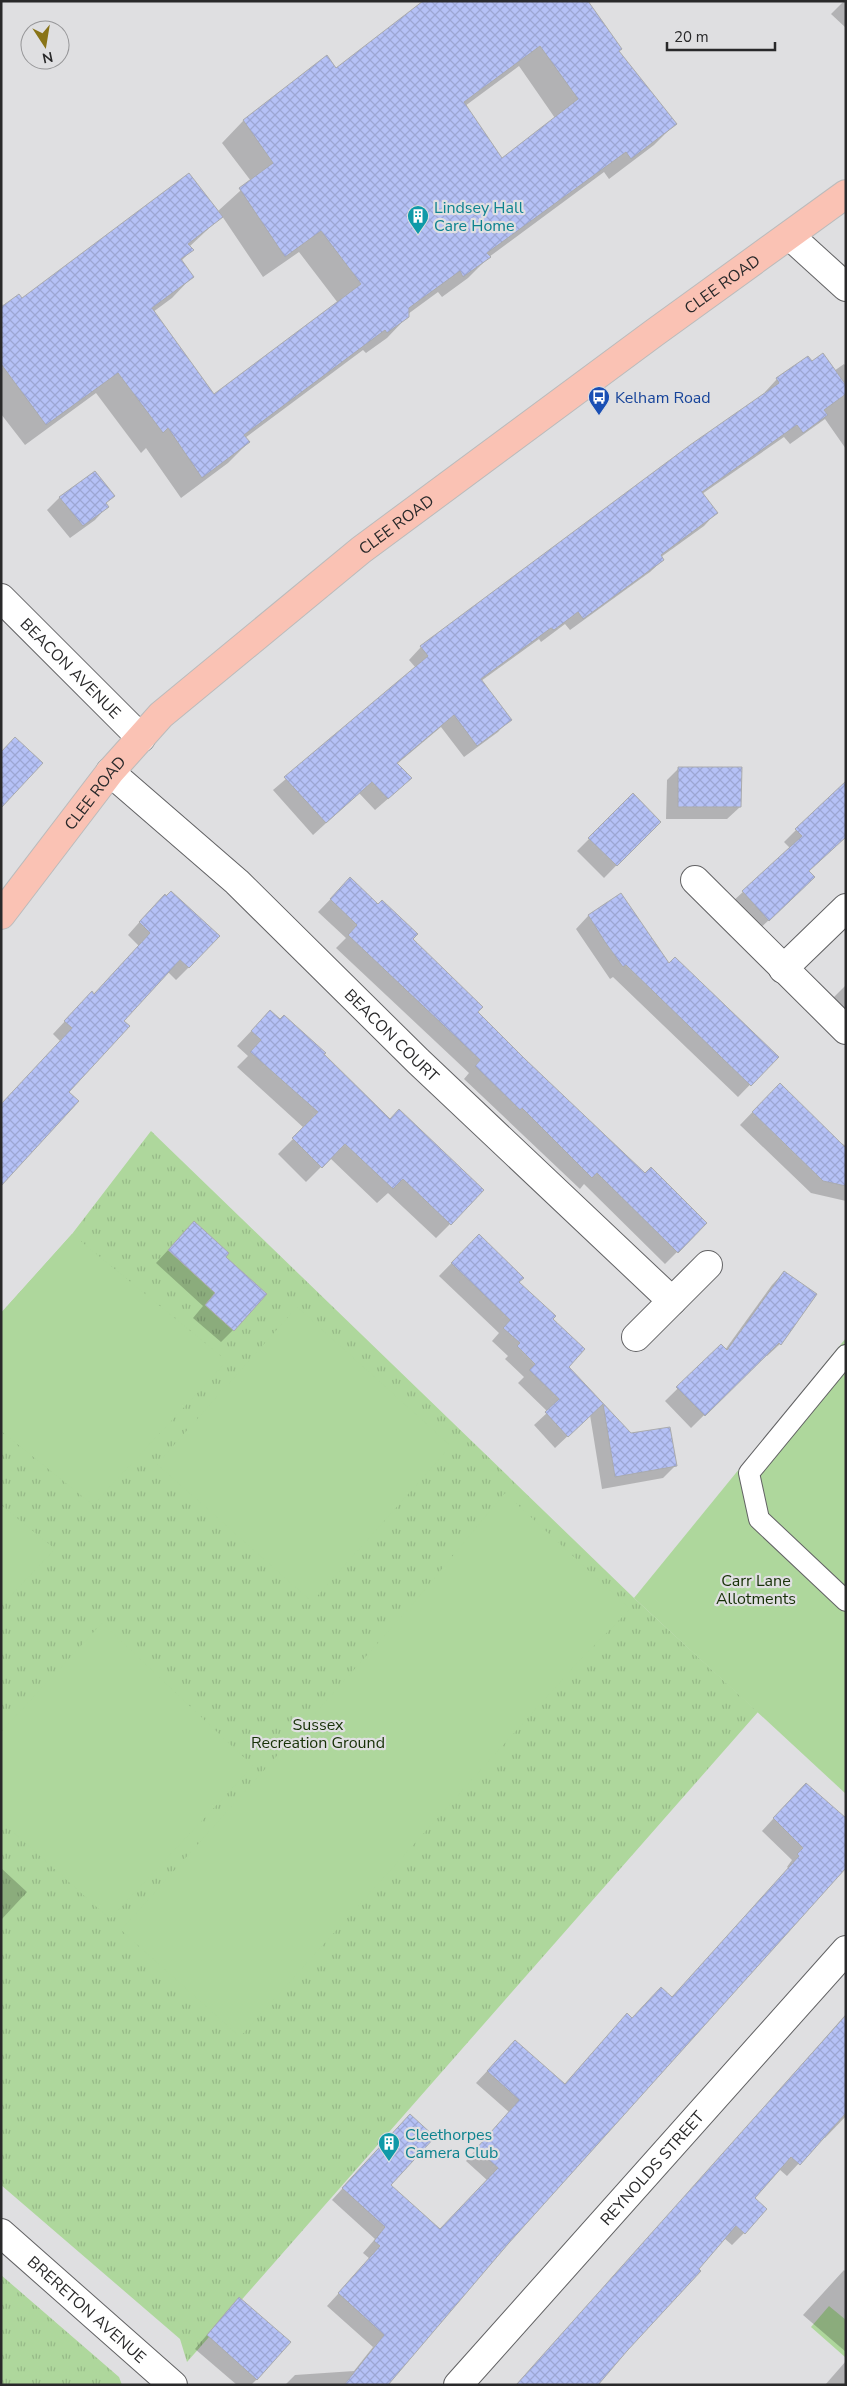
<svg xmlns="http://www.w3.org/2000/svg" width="847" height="2386" font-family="'Nunito Sans',sans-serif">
<defs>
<pattern id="park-tufts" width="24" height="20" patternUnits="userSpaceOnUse" patternTransform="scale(1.25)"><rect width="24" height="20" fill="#aed79c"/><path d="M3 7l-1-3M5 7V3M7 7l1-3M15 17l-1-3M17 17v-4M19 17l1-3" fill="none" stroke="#96b987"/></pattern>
<pattern id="building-cross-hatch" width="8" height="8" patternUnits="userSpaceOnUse" patternTransform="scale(1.25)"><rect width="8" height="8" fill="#b5c1f6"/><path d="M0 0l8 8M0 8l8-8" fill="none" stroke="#9ca6d3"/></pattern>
</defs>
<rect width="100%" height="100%" fill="#dfdfe1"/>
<!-- park -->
<path fill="url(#park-tufts)" d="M151 1131 634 1598 758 1712 187 2362 180 2339 1 2185V1313L72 1234Z
M1 2275 119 2377 122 2385H1Z"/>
<!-- garden -->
<path fill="#aed79c" d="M72 1234 227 1361 93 1505 1 1431V1313Z
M297 1307 451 1446 312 1602 157 1464Z
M846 1338V1794L634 1598Z
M505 1493 630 1609 580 1660 240 2037 121 1930 411 1606Z
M1 1505 55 1549 1 1606Z
M102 1623 253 1766 110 1919 1 1821V1732Z
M829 2306 846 2320 845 2357 811 2327Z"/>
<!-- shadow -->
<path fill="#0003" fill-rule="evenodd" d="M426 1 617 52 675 124 654 145 609 179 604 172 489 257 468 278 442 297 438 292 408 314V316L387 338 366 353 363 350 245 438 249 442 228 463 181 498 146 448 141 453 96 393 25 445 1 414V309L218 211 251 181 222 143 243 121 327 57 335 70ZM519 66 555 118 501 160 465 106ZM222 216 263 277 299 252 338 303 214 396 153 312 172 298 193 276 181 261 192 250 189 247Z
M844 1H846V28L831 14Z
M812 363 834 371 844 364 846 366V449L825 419 790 444 784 437 702 494 716 513 704 526 661 557 663 560 650 572 570 630 565 624 541 642 539 639 481 681 510 719 498 732 464 757 441 727 397 764 398 790 375 810 359 793 313 835 273 790 416 668 409 660 421 647 766 394 765 392 777 379Z
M94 472 113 496 105 504 107 507 95 520 70 538 47 510 59 498Z
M679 768 740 807 727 819H666L667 780Z
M633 795 659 822 604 878 577 851Z
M796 830 846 836 808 871 801 890 756 932 730 904 790 848 784 842Z
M350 879 411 939 476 1012 645 1175 706 1223 665 1264 584 1184 580 1189 464 1079 469 1073 336 948 346 938 318 912Z
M620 895 669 965 777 1057 738 1097 613 977 610 979 576 929 588 916Z
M152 908 189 967 176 980 168 972 122 1021 67 1092 1 1184 60 1041 53 1034 80 1005 94 995 139 946 128 935Z
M846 985V1016L831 1000Z
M255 1027 323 1054 450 1224 436 1238 388 1193 377 1203 330 1158 306 1182 278 1154 304 1128 237 1067 248 1056 237 1046Z
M767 1097 846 1146V1201L811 1193 740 1125Z
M182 1235 224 1257 233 1330 221 1342 193 1318 203 1306 156 1263Z
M479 1235 551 1319 567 1367 631 1435 675 1466 663 1478 602 1489 590 1415 555 1448 534 1425 548 1412 518 1383 524 1377 505 1359 508 1356 492 1341 499 1333 439 1276Z
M784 1272 815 1294 780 1344 767 1356 765 1355 691 1428 665 1401 721 1346 725 1350 772 1285Z
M794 1796 846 1820 459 2299 386 2385H285L295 2375 354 2371 373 2347 327 2306 370 2259 363 2253 375 2239 332 2200 398 2127 389 2186 440 2231 487 2180 466 2161 509 2112 476 2083 503 2054 564 2085 627 2015 632 2019 671 1999 789 1869 787 1867 792 1860 762 1831Z
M1 1868 27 1892 1 1920Z
M846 2014V2116L825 2138 823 2137 787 2176 779 2169 754 2199 744 2233 732 2245 724 2238 595 2385 761 2111Z
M844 2270 846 2272V2352L803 2315Z
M227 2311 257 2379 251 2385H237L195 2349Z
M846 2361V2385H825Z"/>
<!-- building -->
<path fill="url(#building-cross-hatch)" stroke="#aaabad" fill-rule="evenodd" d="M423 1H588L622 49 619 51 677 124 631 159 626 152 487 253 491 257 463 277 460 271 409 308V317L387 333 385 330 244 435 250 442 202 478 168 428 163 433 118 373 46 425 1 364V307L19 294 22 298 189 173 223 217 188 244 194 250 181 259 194 277 152 308 214 394 361 284 321 231 285 257 239 188 273 163 243 120 327 55 336 68ZM540 46 578 99 502 158 464 102Z
M823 353 846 385V394L824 410 828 415 803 433 797 425 702 492 718 513 661 555 664 560 583 619 578 612 554 630 551 628 481 679 512 720 477 746 454 715 397 763 412 778 388 799 372 782 326 823 284 777 428 656 420 646 690 445 779 383 776 378 808 356 812 361Z
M95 471 115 496 106 503 109 507 83 526 59 497Z
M15 737 43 763 1 808V752Z
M678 767H742L741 807H678Z
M846 781V837L809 871 815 877 769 921 742 891 802 836 795 829Z
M633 793 661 822 617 866 588 838Z
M350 877 378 904 382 900 418 934 413 939 483 1007 478 1012 525 1059 645 1173 651 1167 707 1223 678 1253 597 1173 592 1178 522 1108 520 1110 475 1066 480 1060 348 935 357 925 330 899Z
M171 891 220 936 189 968 180 960 124 1021 130 1026 69 1092 79 1101 1 1186V1104L72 1028 64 1021 92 991 94 994 150 933 139 922 165 894 166 896Z
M621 893 669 963 675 957 779 1057 751 1086 626 965 623 967 605 942 588 915Z
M270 1010 280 1019 284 1015 326 1053 324 1054 390 1119 399 1109 484 1190 451 1225 403 1179 393 1189 345 1144 322 1168 292 1138 318 1112 250 1052 261 1040 251 1031Z
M780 1083 846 1148V1186L823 1181 752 1112Z
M194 1221 229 1253 226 1257 267 1294 234 1331 205 1305 215 1293 168 1250Z
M479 1234 524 1278 519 1282 556 1316 553 1319 585 1349 569 1367 631 1433 670 1427 677 1466 615 1477 603 1404 568 1437 545 1412 559 1399 529 1370 535 1364 517 1346 520 1343 503 1328 510 1320 451 1263Z
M784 1271 817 1294 781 1345 779 1343 705 1416 676 1387 721 1344 727 1350Z
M806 1783 846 1818V1868L508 2244 388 2385H344L384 2335 338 2293 380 2246 374 2241 385 2227 342 2188 410 2114 435 2137 391 2185 440 2229 498 2168 476 2149 519 2100 487 2071 515 2040 565 2084 627 2013 632 2018 661 1987 672 1997 799 1856 797 1854 803 1848 773 1818Z
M846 2015V2113L800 2165 791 2157 755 2198 767 2209 745 2234 736 2226 699 2269 701 2271 627 2351 598 2385H516Z
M239 2297 291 2342 257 2380 207 2335Z"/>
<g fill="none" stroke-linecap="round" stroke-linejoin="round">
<!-- lane casing -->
<g stroke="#626264" stroke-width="22">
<path id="lane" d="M846 1355 749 1473 759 1519 846 1601"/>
</g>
<!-- street casing -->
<g stroke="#626264" stroke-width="30">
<g id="street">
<path d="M790 236 846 287"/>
<path id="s1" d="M1 598 141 738"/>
<path id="s2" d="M110 772 237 882 418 1061 672 1301"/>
<path d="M695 880 846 1030"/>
<path d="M783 969 846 908"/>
<path d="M636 1337 708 1265"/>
<path id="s3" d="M1 2233 173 2385"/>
<path id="s4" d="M458 2385 846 1950"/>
</g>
</g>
<!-- primary casing -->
<g stroke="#bbb" stroke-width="30">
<g id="primary">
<path id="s5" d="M1 915 110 772 161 715 361 550 654 333 846 194"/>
</g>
</g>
<!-- lane -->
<use href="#lane" stroke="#fff" stroke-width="20"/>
<!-- street -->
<use href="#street" stroke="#fff" stroke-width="28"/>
<!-- primary -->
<use href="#primary" stroke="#fac2b4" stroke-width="28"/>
</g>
<!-- icons -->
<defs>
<g id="building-pin" transform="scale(1.125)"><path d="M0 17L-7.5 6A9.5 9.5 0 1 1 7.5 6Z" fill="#0f9aa8" stroke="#dfdfe1"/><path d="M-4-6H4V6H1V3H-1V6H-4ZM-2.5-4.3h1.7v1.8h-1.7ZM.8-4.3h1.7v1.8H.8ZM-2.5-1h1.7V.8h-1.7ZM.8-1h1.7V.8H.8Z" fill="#fff"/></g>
<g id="bus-pin" transform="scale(1.125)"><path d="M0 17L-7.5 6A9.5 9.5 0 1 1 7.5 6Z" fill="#1a4fb4" stroke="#dfdfe1"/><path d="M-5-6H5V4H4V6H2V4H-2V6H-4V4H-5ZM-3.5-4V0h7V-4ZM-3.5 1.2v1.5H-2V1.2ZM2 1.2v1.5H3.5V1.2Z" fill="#fff"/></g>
</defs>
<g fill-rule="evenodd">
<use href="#building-pin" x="418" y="216"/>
<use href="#bus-pin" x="599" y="397"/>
<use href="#building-pin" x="389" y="2143"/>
</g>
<g text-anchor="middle" stroke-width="4.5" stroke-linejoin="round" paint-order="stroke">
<!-- culture labels -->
<g font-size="16" fill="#0d838f" stroke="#dfdfe1" text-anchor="start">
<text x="434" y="213">Lindsey Hall<tspan x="434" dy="18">Care Home</tspan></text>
<text x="405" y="2140">Cleethorpes<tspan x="405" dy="18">Camera Club</tspan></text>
</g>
<!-- street labels -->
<g font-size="16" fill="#29292a" stroke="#dfdfe1">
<text dy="6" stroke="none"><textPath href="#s5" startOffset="964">CLEE ROAD</textPath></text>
<text dy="6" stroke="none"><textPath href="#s5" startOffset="559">CLEE ROAD</textPath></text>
<text dy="6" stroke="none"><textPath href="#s1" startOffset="99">BEACON AVENUE</textPath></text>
<text dy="6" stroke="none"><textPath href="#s5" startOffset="154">CLEE ROAD</textPath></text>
<text dy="6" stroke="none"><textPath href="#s2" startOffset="386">BEACON COURT</textPath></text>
<text dy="6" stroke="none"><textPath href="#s4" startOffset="291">REYNOLDS STREET</textPath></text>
<text dy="6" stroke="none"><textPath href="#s3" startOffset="115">BRERETON AVENUE</textPath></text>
</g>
<!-- transit labels -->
<g font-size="16" fill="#164399" stroke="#dfdfe1" text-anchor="start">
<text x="615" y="403">Kelham Road</text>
</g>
<!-- park labels -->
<g font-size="16" fill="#173107" stroke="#dfdfe1">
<text x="756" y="1586">Carr Lane<tspan x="756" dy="18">Allotments</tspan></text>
<text x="318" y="1730">Sussex<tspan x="318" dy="18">Recreation Ground</tspan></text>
</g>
</g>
<!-- border -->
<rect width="847" height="2386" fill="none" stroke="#29292a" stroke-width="5"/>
<!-- north arrow -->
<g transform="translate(45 45) rotate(168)"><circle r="24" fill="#dfdfe1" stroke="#969698"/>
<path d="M0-4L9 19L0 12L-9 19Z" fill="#897417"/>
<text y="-8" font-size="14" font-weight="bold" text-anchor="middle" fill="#29292a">N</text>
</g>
<!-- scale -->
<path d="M667 42v8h108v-8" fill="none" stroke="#29292a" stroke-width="2.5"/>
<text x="674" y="42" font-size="15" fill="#29292a" stroke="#dfdfe1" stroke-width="4" paint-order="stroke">20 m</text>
</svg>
